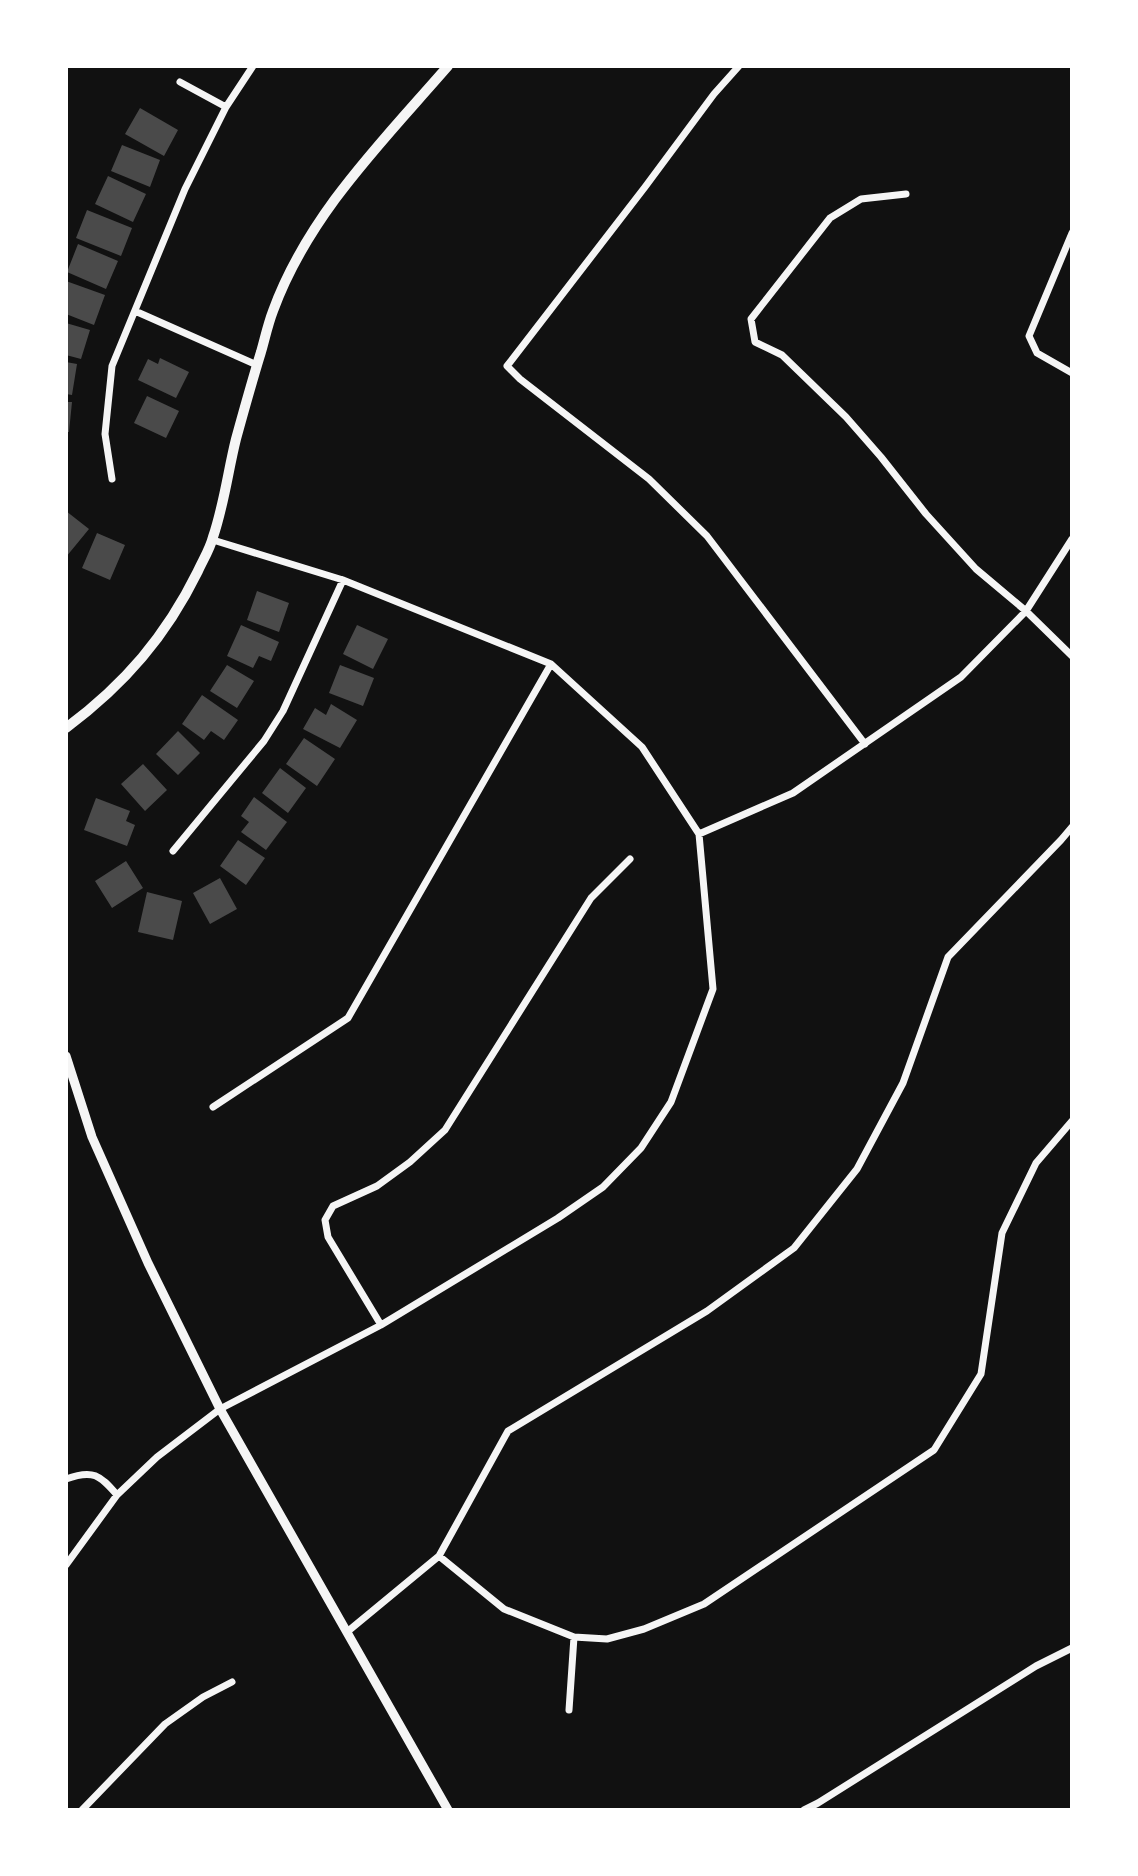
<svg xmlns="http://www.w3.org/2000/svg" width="1138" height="1876" font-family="'Archivo Narrow',sans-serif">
<rect width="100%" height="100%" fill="#111"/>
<!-- building -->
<path fill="#4a4a4a" d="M140 108 178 130 164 156 125 134Z
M122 145 160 160 150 187 111 171Z
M108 176 146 194 133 222 95 204Z
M87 210 132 228 121 256 76 238Z
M78 244 118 261 106 289 67 272Z
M66 281 105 295 94 325 66 314Z
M66 323 90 330 81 359 66 355Z
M160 358 189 372 176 398 138 380 148 359 158 364Z
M66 362 77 364 72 395 66 394Z
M147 396 179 411 166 438 134 423Z
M66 402H72L69 432H66Z
M66 511 89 529 66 557Z
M97 533 125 545 110 580 82 568Z
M257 591 289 603 279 632 247 620Z
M241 625 279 642 271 661 259 656 253 668 227 656Z
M357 625 388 639 373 669 343 654Z
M227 665 254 681 237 708 210 691Z
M340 665 374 678 363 706 329 693Z
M202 695 238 720 224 740 211 731 204 740 182 724Z
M331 704 357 720 340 748 303 729 315 708 326 715Z
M178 731 200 753 178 775 156 754Z
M304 738 335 759 317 786 286 764Z
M143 764 167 790 145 811 121 784Z
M280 768 306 788 288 813 262 793Z
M254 797 287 822 266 850 241 832 249 822 241 816Z
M96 798 130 811 126 821 135 825 127 846 84 830Z
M238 840 265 858 246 885 220 866Z
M126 861 143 888 112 908 95 881Z
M220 878 237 909 210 924 193 893Z
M147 892 182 901 173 940 138 932Z"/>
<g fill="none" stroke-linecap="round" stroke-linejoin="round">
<!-- minor -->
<path stroke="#f5f5f5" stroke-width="7" d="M739 66 714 94 645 187 507 366 520 379 649 479 707 536 865 744
M180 82 226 107
M906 194 861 199 830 218 751 319 755 342 782 355 846 417 881 457 926 514 976 569 1026 611 1072 656
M1072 233 1029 336 1037 353 1072 373
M135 311 257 365
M112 479 105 434 112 366 185 189 226 107 253 66
M699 834 793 793 961 677 1026 611 1072 539
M173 851 264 741 283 711 343 580
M213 1107 348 1018 551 664
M381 1325 328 1237 325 1220 333 1206 377 1186 410 1162 445 1130 591 898 630 859
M66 1479C93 1469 100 1475 117 1495
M439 1556 504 1609 574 1637 607 1639 644 1629 704 1604 934 1450 981 1374 1002 1233 1036 1163 1072 1121
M66 1565 117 1495 157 1457 220 1409 381 1325 558 1218 603 1187 641 1148 671 1102 713 989 699 834 642 747 551 664 343 580 213 540
M347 1632 439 1556 508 1431 707 1311 794 1248 857 1169 903 1083 948 957 1061 840 1072 827
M569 1710 574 1637
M82 1810 165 1724 203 1697 232 1682
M804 1810 818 1803 1036 1666 1072 1648"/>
<!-- tertiary -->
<path stroke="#f5f5f5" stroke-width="9" d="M66 1056 92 1137 148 1263 220 1409 448 1810"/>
<!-- secondary -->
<path stroke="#f5f5f5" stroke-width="10" d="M66 728C125 684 166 636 198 571 203 560 210 549 213 537 224 505 228 471 236 439 244 410 252 381 261 352 265 338 268 324 273 311 308 215 382 142 448 66"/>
</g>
<!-- border -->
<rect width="1138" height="1876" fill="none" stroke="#ffffff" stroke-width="136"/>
</svg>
